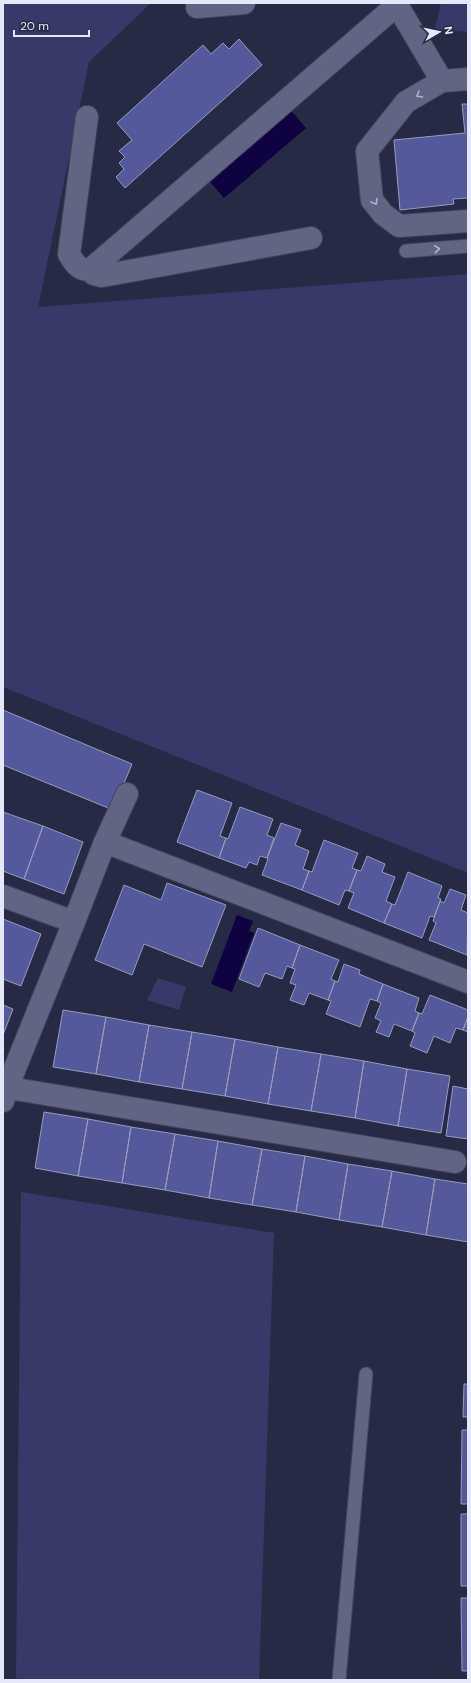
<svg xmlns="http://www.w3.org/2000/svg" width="471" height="1683" font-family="'DM Sans',sans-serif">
<rect width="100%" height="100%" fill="#272a44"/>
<!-- green -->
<path fill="#373a68" d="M3 3H151L89 62 38 307 468 274V873L3 687Z
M441 3H468V32L435 29Z
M158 978 186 987 179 1010 147 1000Z
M21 1192 274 1233 259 1680H16Z"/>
<!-- water -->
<path fill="#0e0240" d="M287 106 306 128 224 198 205 176Z
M237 915 253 921 249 931 254 933 232 992 211 984Z"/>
<!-- building -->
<path fill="#54599b" stroke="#979cbc" d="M239 39 262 65 125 188 116 177 124 169 119 163 125 157 119 151 132 140 117 123 203 45 211 54 223 43 229 49Z
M462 104H468V198L453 199 454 204 400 210 394 140 465 133Z
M3 710 132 764 113 810 3 765Z
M197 790 232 803 220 836 226 838 219 858 177 842Z
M240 807 273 819 267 835 274 838 267 858 260 856 257 865 249 862 246 868 219 858 226 838 228 839Z
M3 812 43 826 24 879 3 871Z
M281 823 301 830 295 845 309 851 303 869 309 871 302 890 262 875 268 859 267 858Z
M43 826 83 842 64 894 24 879Z
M324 840 358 853 352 868 357 870 349 891 345 890 339 905 302 890 309 871 312 872Z
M367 856 385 864 382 872 395 877 386 901 392 904 384 923 348 908 354 893 349 891 357 870 361 871Z
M408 872 442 886 438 898 441 899 434 917 430 916 422 938 384 923 392 904 395 905Z
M167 883 226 905 202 967 144 944 132 975 95 960 124 885 161 900Z
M450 889 466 895 461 910 468 913 467 955 429 940 436 923 433 921 440 901 444 903Z
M3 919 41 934 21 986 3 979Z
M258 928 300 945 292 968 287 966 282 979 265 973 259 987 239 979Z
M300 945 339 960 331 979 335 981 328 1000 309 993 304 1005 290 1000 296 985 290 983 295 969 292 968Z
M344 964 360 970 359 974 383 984 377 1001 370 999 360 1027 326 1014 331 1001 328 1000 335 981 338 982Z
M383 984 419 998 415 1011 419 1013 412 1031 394 1024 389 1037 376 1032 381 1021 375 1018 381 1003 377 1001Z
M430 995 468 1010V1017L463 1030 456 1028 450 1043 434 1036 427 1053 410 1046 415 1033 412 1031 419 1013 422 1014Z
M3 1005 13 1009 3 1035Z
M63 1010 106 1017 96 1074 53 1067Z
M106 1017 149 1025 139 1082 96 1074Z
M468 1017V1032L463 1030Z
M149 1025 192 1032 182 1089 139 1082Z
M192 1032 235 1039 225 1096 182 1089Z
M235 1039 278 1047 268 1104 225 1096Z
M278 1047 321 1054 311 1111 268 1104Z
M321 1054 364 1061 355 1118 311 1111Z
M364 1061 407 1069 398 1126 355 1118Z
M407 1069 450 1076 441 1133 398 1126Z
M453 1086 468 1089V1139L446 1136Z
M44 1112 88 1119 78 1176 35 1168Z
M88 1119 131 1127 122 1183 78 1176Z
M131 1127 175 1134 165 1190 122 1183Z
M175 1134 218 1141 209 1198 165 1190Z
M218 1141 262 1149 252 1205 209 1198Z
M262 1149 305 1156 296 1212 252 1205Z
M305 1156 348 1164 339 1220 296 1212Z
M348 1164 392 1171 382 1227 339 1220Z
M392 1171 435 1179 426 1235 382 1227Z
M435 1179 468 1184V1242L426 1235Z
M464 1384H468V1417H463Z
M462 1430H468V1504H461Z
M461 1514H468V1586H461Z
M461 1598H468V1671H462Z"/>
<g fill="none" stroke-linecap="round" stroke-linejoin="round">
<!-- lane casing -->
<g stroke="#44455b" stroke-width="15">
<path id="lane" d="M406 251 468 246
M339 1680 366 1374"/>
</g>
<!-- street casing -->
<g stroke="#44455b" stroke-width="24">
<path id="street" d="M393 3 397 5 442 81
M197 7 244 3
M468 79 442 81 406 102 367 151 372 200 383 214 399 226 468 221
M87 117 69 254C74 263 80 272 91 269
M311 238 102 276 94 274 91 269 397 5
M105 842 468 982
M3 896 74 922
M3 1087 455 1162
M3 1101 7 1088 74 922 105 842 127 794"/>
</g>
<!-- lane -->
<use href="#lane" stroke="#616583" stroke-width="13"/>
<!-- street -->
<use href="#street" stroke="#616583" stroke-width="22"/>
</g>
<!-- one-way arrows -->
<defs><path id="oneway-chevron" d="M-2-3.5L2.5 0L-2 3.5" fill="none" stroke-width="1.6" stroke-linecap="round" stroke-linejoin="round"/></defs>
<g stroke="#b0b4ca">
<use href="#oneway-chevron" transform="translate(419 95) rotate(149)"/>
<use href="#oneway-chevron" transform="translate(375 202) rotate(59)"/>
<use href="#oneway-chevron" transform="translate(437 249) rotate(-5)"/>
</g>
<!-- border -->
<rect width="471" height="1683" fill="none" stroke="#e5e8f9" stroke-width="8"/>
<!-- north arrow -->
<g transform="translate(439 32) rotate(81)" stroke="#272a44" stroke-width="3" paint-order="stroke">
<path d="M0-3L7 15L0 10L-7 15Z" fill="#e5e8f9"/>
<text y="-6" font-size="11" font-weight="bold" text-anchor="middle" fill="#e5e8f9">N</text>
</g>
<!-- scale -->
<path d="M14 30v6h75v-6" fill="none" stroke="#e5e8f9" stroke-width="2"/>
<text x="20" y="30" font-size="12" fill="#e5e8f9" stroke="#272a44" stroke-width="3" paint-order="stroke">20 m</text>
</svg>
